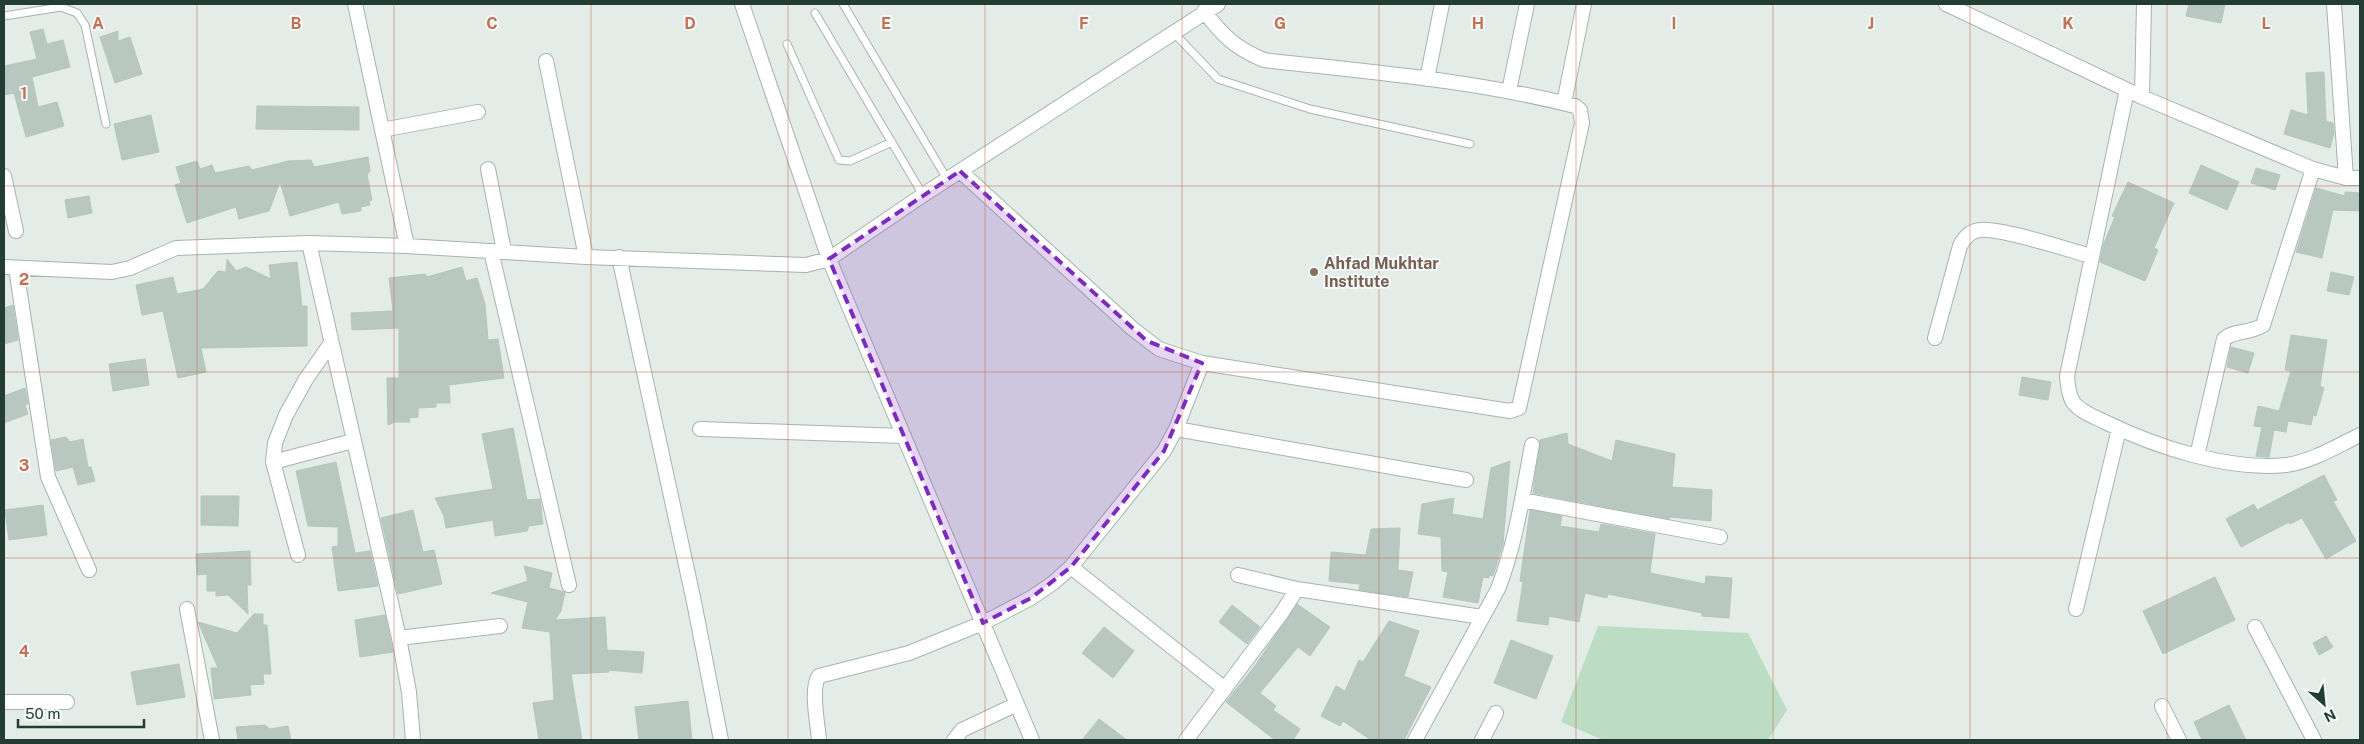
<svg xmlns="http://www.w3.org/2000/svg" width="2364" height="744" font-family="'Public Sans',sans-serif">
<rect width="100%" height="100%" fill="#e3ece7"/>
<!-- green -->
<path fill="#bcddc3" d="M1598 626 1748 633 1787 710 1768 740H1603L1561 722Z"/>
<!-- building -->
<path fill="#b8c7c0" stroke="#b5c6be" d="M2189 4H2225L2221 23 2186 16Z
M43 29 47 44 63 40 70 67 32 77 38 107 57 102 64 126 26 137 14 93 4 95V66L37 59 30 32Z
M118 31V41L130 37 142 74 115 83 100 37Z
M2324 72 2326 121 2333 123 2334 133 2330 148 2284 134 2291 110 2308 115 2306 73Z
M257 106 359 107V130L256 129Z
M151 115 159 152 122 160 114 124Z
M368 157 370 171 367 175 372 200 369 201 370 205 361 207V211L342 214 339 202 290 216 280 182 269 211 239 219 236 207 187 223 175 185 181 183 176 167 197 161 200 169 212 165 215 173 249 166 252 170 288 161 311 160 314 167Z
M2201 165 2239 182 2227 210 2189 193Z
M2256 168 2280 175 2275 190 2251 183Z
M2128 182 2174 203 2154 248 2158 250 2145 281 2100 262 2104 243 2115 217 2112 216Z
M2316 188 2345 196V192L2360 193V211L2333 210 2322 258 2296 252Z
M89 196 92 213 68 218 65 200Z
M227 259 236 271 246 267 271 279 269 265 297 262 302 306H307V346L201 348 206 372 178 378 163 311 142 315 136 285 173 277 177 294 203 289 218 271 226 272Z
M462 267 466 281 477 278 485 304 488 340 498 339 504 378 449 385 450 403H436V407L418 408V417L409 418 410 422H395L388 425 387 378H399V328L352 330 351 313 393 311 389 278 425 274 427 277Z
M2331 272 2354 277 2349 295 2327 291Z
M13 305 18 340 4 344V308Z
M2291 335 2327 340 2320 386 2324 388 2316 416 2313 415 2311 425 2288 421 2286 432 2274 430 2269 457 2256 456 2262 427 2254 426 2258 406 2279 411 2291 371 2285 370Z
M2231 347 2254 353 2248 373 2227 367Z
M145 359 149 385 113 391 109 364Z
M2022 377 2051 382 2048 400 2019 395Z
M25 388 28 404 25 405 28 414 4 423V396Z
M513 428 527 500 540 499 543 524 529 526 527 531 495 536 493 520 446 528 444 516 435 498 493 489 482 434Z
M1567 433 1568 444 1612 461 1616 440 1675 454 1672 487 1712 490 1711 521 1670 517 1669 519 1533 493 1540 440Z
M66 437 70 442 83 439 88 467H91L95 481 78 485 73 467 56 471 51 440Z
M1510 461 1503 544 1493 576 1489 575V578L1483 577 1478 603 1443 597 1448 572 1442 571 1441 537 1418 534 1422 504 1454 498 1452 514 1483 519 1491 468Z
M336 462 355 553 370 551 378 586 338 591 332 547 338 546V527L308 526 296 471Z
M2324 475 2337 500 2333 501 2356 541 2326 559 2302 518 2290 524 2289 522 2241 547 2226 519 2254 504 2257 510Z
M201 496H239L238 526 201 525Z
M43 505 47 535 9 540 5 510Z
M413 510 423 552 434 550 442 584 398 594 381 518Z
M1530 510 1562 516 1560 526 1599 532 1601 524 1655 534 1650 573 1705 584 1706 576 1732 578 1729 618 1702 616V613L1608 594 1607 598 1585 593 1579 622 1549 616 1548 625 1517 621 1523 582 1520 581Z
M1400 528 1398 570 1413 572 1408 597 1359 590 1360 584 1329 581 1331 552 1366 555 1371 529Z
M250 551 251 585H247L248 614 228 595 216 596V591H207V574L197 575 196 554Z
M524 566 552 573 549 588 565 592 561 611 555 620 605 617 607 650 644 652 642 673 608 670 609 672 571 674 582 740H539L533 703 554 700 550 632 522 628 528 602 491 593 528 581Z
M2215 577 2235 620 2163 654 2143 611Z
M1297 604 1330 627 1310 656 1298 647 1260 693 1276 706 1273 710 1300 729 1293 740H1275L1226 702 1254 667Z
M1232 605 1260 627 1247 644 1219 622Z
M254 614H263V625H267L271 674H263L264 684 250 685 251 695 214 699 211 668H218L198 622 237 633Z
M385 615 393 652 360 657 355 620Z
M1389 621 1419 631 1404 676 1431 687 1404 740H1371L1343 721 1340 726 1321 716 1336 686 1345 691 1359 660 1363 662Z
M1104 627 1134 651 1113 678 1082 653Z
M2326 636 2333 647 2319 655 2313 643Z
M1511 640 1553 656 1536 699 1494 683Z
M179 664 185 697 137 705 131 672Z
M688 701 692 740H639L635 707Z
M2229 705 2246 740H2202L2194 722Z
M1099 719 1127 740H1082Z
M265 725 270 729 288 726 291 740H238L236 727Z"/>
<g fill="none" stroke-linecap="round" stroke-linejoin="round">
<!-- service casing -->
<g stroke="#a6b4ae" stroke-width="9">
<path id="service" d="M843 4 947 179
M815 13 923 195
M4 16 61 7 77 13 85 25 106 124
M1173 32 1218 79 1310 109 1470 144
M787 44 839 160 850 161 892 142"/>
</g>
<!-- minor casing -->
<g stroke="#a6b4ae" stroke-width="16">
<path id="minor" d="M355 4 407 246
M742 4 829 259 1032 740
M1946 4 2142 97 2313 169 2346 178H2360
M2334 4 2346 178
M546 61 586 257
M1427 79 1442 4
M2127 90 2067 376C2068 385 2068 394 2073 402 2080 412 2095 417 2105 422 2156 447 2229 471 2286 465 2311 462 2337 446 2360 435
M1509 91 1527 4
M2142 97 2144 4
M1564 103 1584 4
M382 130 478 112
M488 169 504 251
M960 171 1133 329 1159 349 1202 363 1510 411 1519 408 1582 123 1580 110 1575 106C1473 80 1368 72 1264 60 1235 48 1223 36 1204 11
M4 176 16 231
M309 243 399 638 409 692 413 740
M491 251 569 585
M619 257 694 602 721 740
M4 267 112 272 130 268 176 248 309 243 407 246 586 257 806 265 829 259 923 195 1218 4
M16 268 48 477 89 570
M1935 338 1960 246C1964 238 1970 231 1980 230 1999 227 2069 250 2091 256
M700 429 904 436
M1176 429 1466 480
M2197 456 2224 339C2234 330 2250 334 2263 325L2313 169
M273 462 353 441
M1522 500 1720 537
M298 555 273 462 275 443 286 415 306 379 331 343
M1071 567 1225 689
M1238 575 1297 589
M187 609 212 740
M2076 609 2119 429
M2255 627 2314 740
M399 638 500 626
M4 702H67
M2162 706 2179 740
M819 740C818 725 810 688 819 676L909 653 983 623 1031 598 1053 583 1071 567 1164 451 1176 429 1202 363
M954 740 962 730 1017 704
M1186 740 1281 614 1297 589 1482 617
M1415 740 1498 589C1516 543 1523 493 1532 445
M1482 740 1496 713"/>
</g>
<!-- service -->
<use href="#service" stroke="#fff" stroke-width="7"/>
<!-- minor -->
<use href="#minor" stroke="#fff" stroke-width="14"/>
</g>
<!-- marked area -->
<path fill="#7b2cbf" fill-opacity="0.2" stroke="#7b2cbf" stroke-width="4" stroke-dasharray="10 6" stroke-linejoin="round" d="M960 171 1147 341 1202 363 1164 451 1071 567 1031 598 983 623 829 259Z"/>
<!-- grid -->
<path fill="none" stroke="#c56f57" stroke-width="1" stroke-opacity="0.55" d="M197 4V740M394 4V740M591 4V740M788 4V740M985 4V740M1182 4V740M1379 4V740M1576 4V740M1773 4V740M1970 4V740M2167 4V740M4 186H2360M4 372H2360M4 558H2360"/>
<!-- markers -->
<circle fill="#8d6e63" stroke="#f3f9f6" stroke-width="2" cx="1314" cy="272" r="5"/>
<g text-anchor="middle" stroke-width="4" stroke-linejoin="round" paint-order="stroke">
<!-- education labels -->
<g font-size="16" font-weight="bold" fill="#785e54" stroke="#f3f9f6" text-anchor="start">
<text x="1324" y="269">Ahfad Mukhtar<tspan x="1324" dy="18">Institute</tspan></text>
</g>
</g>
<g font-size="16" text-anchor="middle" font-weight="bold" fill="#c56f57" stroke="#f3f9f6" stroke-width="4" stroke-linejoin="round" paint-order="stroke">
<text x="98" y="29">A</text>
<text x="296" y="29">B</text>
<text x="492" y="29">C</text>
<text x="690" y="29">D</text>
<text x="886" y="29">E</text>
<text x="1084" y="29">F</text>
<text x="1280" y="29">G</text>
<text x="1478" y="29">H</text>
<text x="1674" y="29">I</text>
<text x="1871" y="29">J</text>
<text x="2068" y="29">K</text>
<text x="2266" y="29">L</text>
<text x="24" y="99">1</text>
<text x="24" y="285">2</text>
<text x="24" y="471">3</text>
<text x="24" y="657">4</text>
</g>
<!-- border -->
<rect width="2364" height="744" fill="none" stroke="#233d35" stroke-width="10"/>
<!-- north arrow -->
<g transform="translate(2324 704) rotate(153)" stroke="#f3f9f6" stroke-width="4" paint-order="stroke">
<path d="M0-4L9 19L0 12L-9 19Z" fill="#233d35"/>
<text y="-8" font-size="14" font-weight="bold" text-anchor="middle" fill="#233d35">N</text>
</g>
<!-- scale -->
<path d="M18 719v8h126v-8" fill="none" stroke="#233d35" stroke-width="2.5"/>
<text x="25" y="719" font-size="15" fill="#233d35" stroke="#f3f9f6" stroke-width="4" paint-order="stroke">50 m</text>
</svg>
